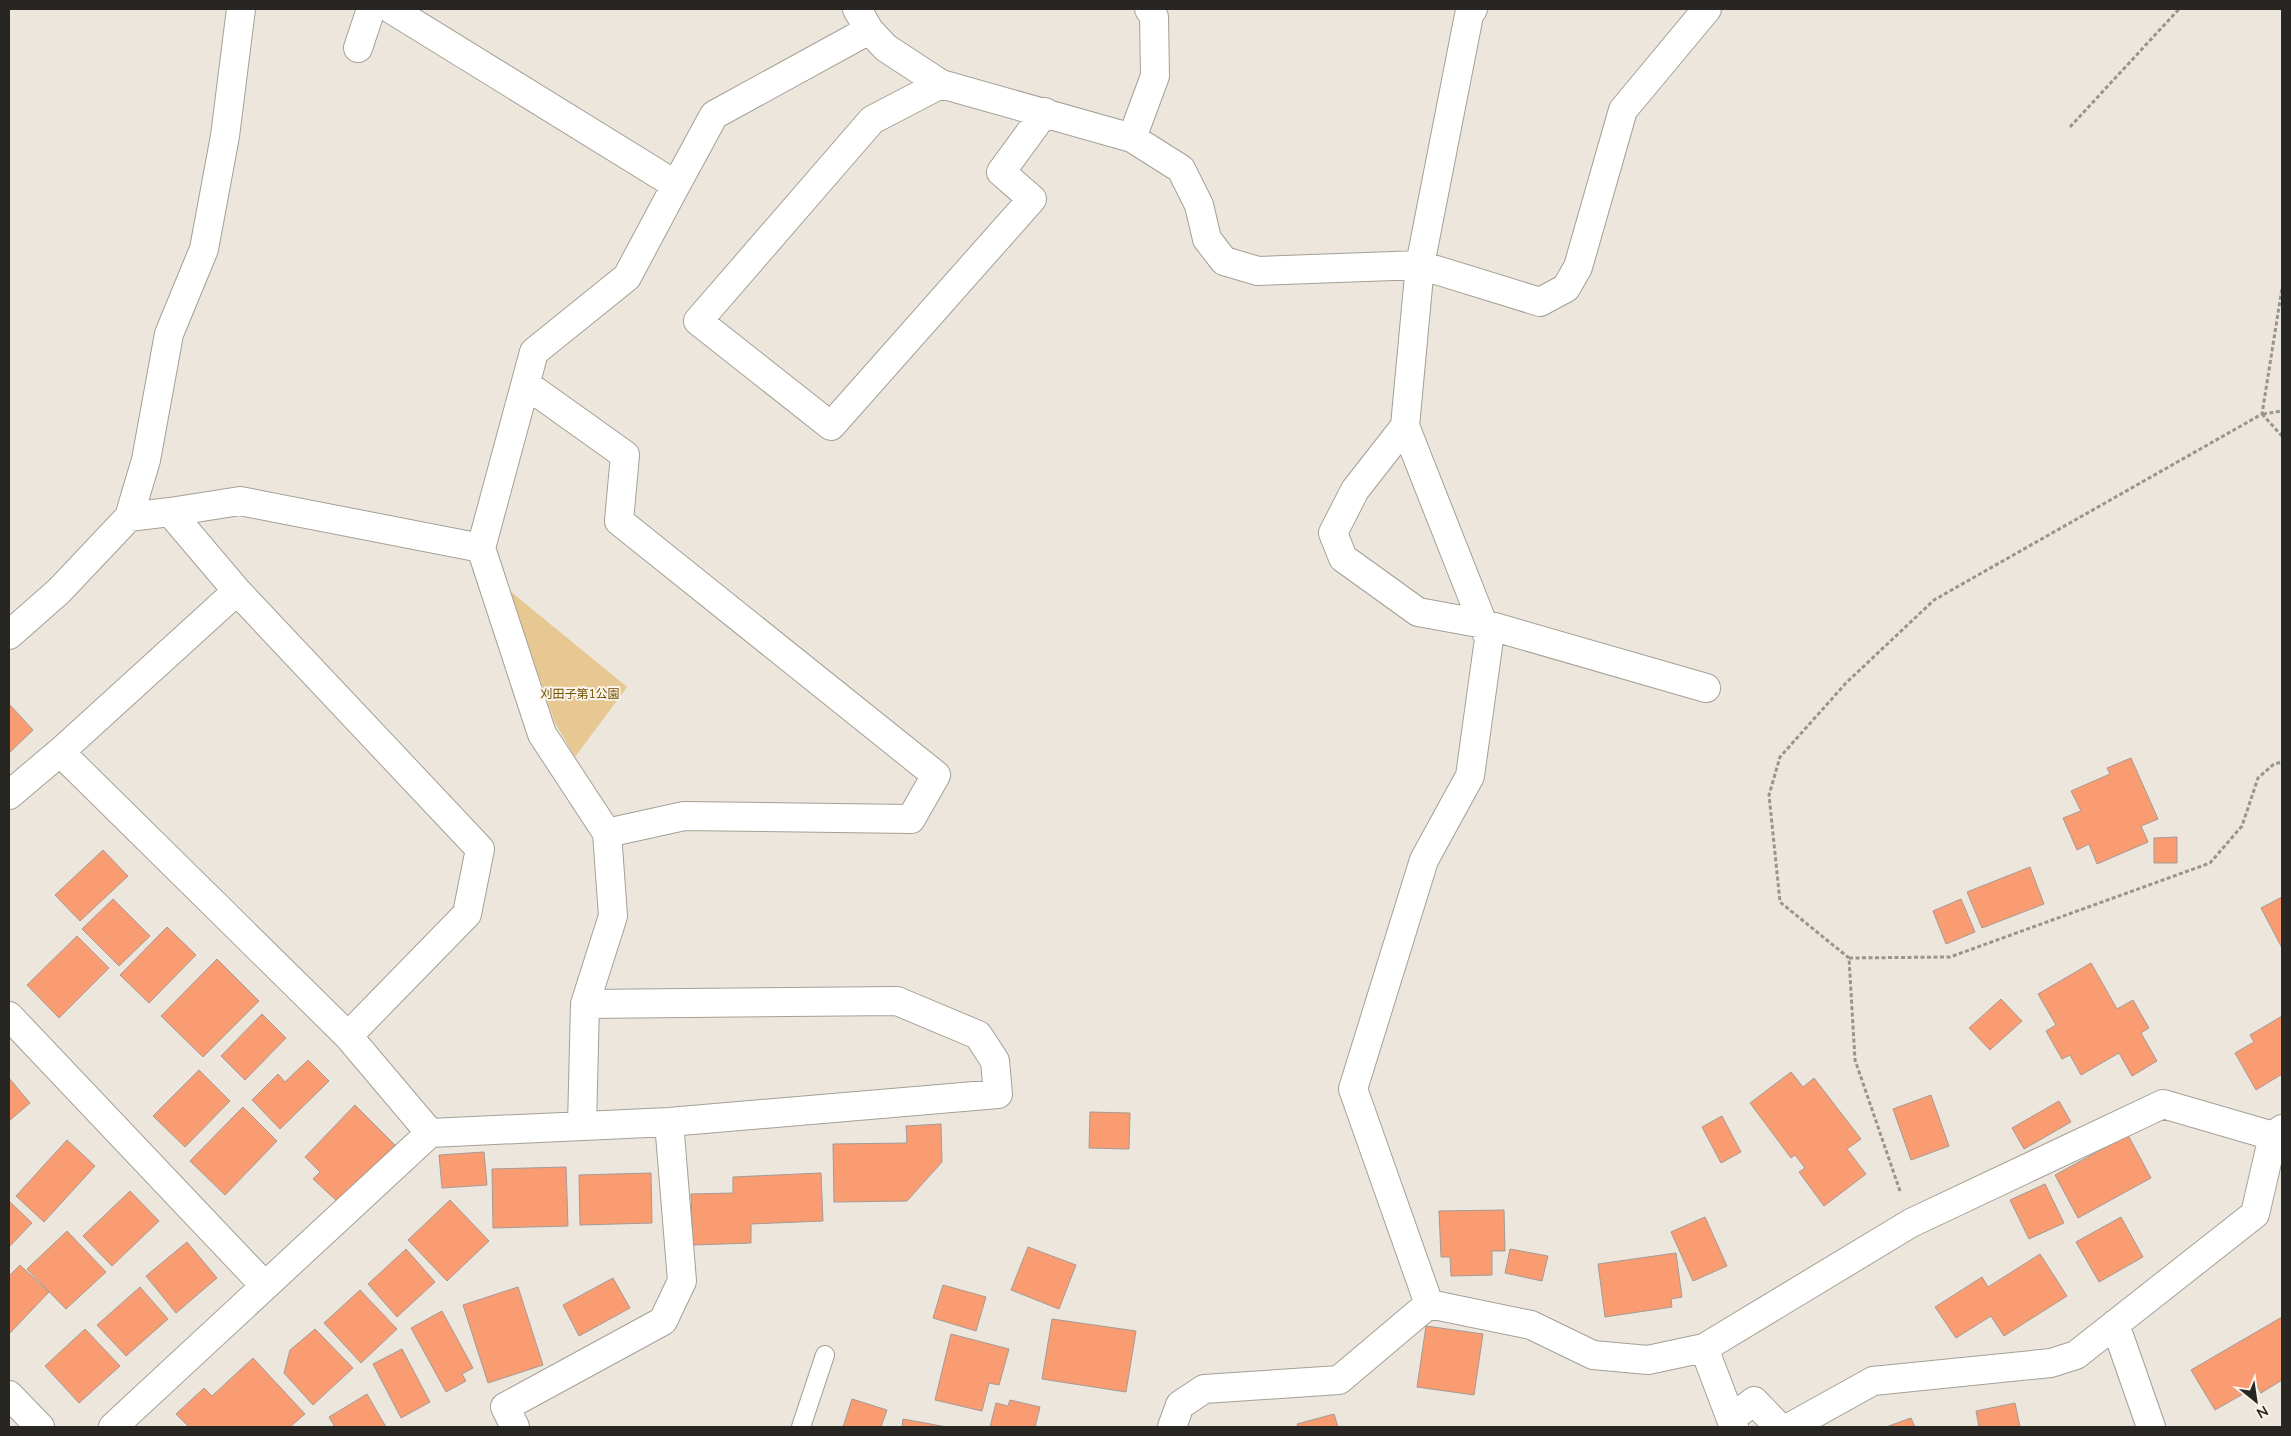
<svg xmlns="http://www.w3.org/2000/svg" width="2291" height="1436" font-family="'Nunito Sans','Noto Sans JP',sans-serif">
<rect width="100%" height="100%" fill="#ece6dc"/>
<!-- green -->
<path fill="#e8c892" d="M510 591 627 687 575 757 555 723Z"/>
<!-- building -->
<path fill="#fa9c71" stroke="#a59a95" d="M9 704 33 730 9 753Z
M2131 758 2158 819 2141 826 2148 842 2097 864 2089 844 2077 850 2063 818 2081 811 2071 791 2110 774 2107 768Z
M2177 837V863H2154V838Z
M103 850 128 876 80 921 55 895Z
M2030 867 2044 904 1982 928 1967 892Z
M2282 897V948L2261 908Z
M113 899 150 936 119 966 82 929Z
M1961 899 1975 932 1946 944 1933 911Z
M167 927 196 955 149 1003 120 975Z
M77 936 109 968 59 1018 27 985Z
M217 959 259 1001 203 1057 161 1016Z
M2091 963 2117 1009 2133 1000 2149 1028 2141 1033 2157 1061 2132 1076 2119 1053 2081 1075 2070 1055 2062 1059 2046 1031 2056 1025 2038 994Z
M2001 999 2022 1021 1990 1050 1969 1028Z
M262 1014 286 1038 245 1080 221 1056Z
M2282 1016V1074L2256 1090 2235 1053 2254 1042 2250 1035Z
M308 1060 329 1081 280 1129 252 1100 278 1074 285 1082Z
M199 1070 230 1101 185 1147 153 1116Z
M1791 1072 1803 1087 1814 1078 1861 1139 1847 1149 1866 1174 1824 1206 1799 1172 1805 1168 1795 1155 1791 1158 1750 1103Z
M9 1078 30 1103 9 1121Z
M1931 1095 1949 1146 1911 1160 1893 1109Z
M2059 1101 2071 1122 2024 1149 2012 1128Z
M355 1105 395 1145 338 1202 313 1179 320 1172 305 1157Z
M243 1107 277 1141 225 1195 190 1161Z
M1090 1112 1130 1113 1129 1149 1089 1148Z
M1722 1116 1741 1152 1721 1163 1702 1127Z
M941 1124 942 1162 907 1201 834 1202 833 1144 907 1143 906 1126Z
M2128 1135 2151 1178 2078 1218 2055 1175Z
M67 1140 95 1166 44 1222 16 1196Z
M484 1152 487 1185 442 1188 439 1155Z
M566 1167 568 1226 493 1228 492 1169Z
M651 1173 652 1223 580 1225 579 1175Z
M821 1173 823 1221 751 1224V1243L693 1245 691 1194 733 1193V1177Z
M2045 1184 2064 1223 2029 1239 2010 1200Z
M130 1191 159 1221 112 1266 83 1236Z
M450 1200 489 1241 447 1281 408 1240Z
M9 1201 32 1223 9 1247Z
M1504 1210 1505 1251H1492V1275L1451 1276 1450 1257H1441L1439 1211Z
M1705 1217 1727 1266 1693 1281 1671 1232Z
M2121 1217 2143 1257 2099 1282 2076 1242Z
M67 1231 106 1272 66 1309 27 1269Z
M187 1242 217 1278 176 1313 146 1276Z
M1028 1247 1076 1265 1059 1309 1011 1290Z
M406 1249 435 1282 397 1317 368 1284Z
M1510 1249 1548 1256 1542 1281 1505 1273Z
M1676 1253 1682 1297 1671 1299 1672 1307 1605 1317 1598 1264Z
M2040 1254 2067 1296 2004 1336 1991 1316 1956 1338 1935 1307 1982 1277 1988 1287Z
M20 1265 49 1292 9 1334V1276Z
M613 1278 630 1308 579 1336 563 1305Z
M943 1285 986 1297 976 1331 933 1318Z
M140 1287 168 1319 126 1356 97 1325Z
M518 1287 543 1365 488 1383 463 1305Z
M360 1290 397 1329 361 1363 324 1323Z
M442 1311 473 1368 462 1374 466 1381 446 1392 411 1328Z
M2282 1317V1380L2261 1393 2257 1386 2215 1410 2191 1370Z
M1052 1319 1136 1331 1126 1392 1042 1379Z
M1426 1326 1483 1334 1474 1395 1417 1387Z
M85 1329 120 1366 79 1403 45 1366Z
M315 1329 353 1368 313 1405 284 1373 290 1350Z
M951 1334 1009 1349 999 1385 989 1383 982 1411 935 1400Z
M402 1349 430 1402 401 1418 373 1364Z
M253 1358 305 1414 290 1427H189L176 1414 204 1388 212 1396Z
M367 1394 386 1427H335L329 1417Z
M852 1399 887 1410 881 1427H843Z
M1010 1400 1040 1407 1035 1427H990L996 1403 1008 1406Z
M2015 1403 2020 1427H1979L1976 1411Z
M1334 1414 1338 1427H1298L1297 1424Z
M1911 1418 1915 1427H1886Z
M903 1419 947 1427H902Z"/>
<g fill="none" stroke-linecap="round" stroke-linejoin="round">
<!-- service casing -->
<g stroke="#a5a096" stroke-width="20">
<path id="service" d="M801 1427 825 1355"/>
</g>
<!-- minor casing -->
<g stroke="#a5a096" stroke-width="30">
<path id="minor" d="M391 9 676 185 714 115 869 30
M857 9 869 30 886 48 941 84 1132 138 1181 169 1199 205 1207 239 1224 261 1258 271 1420 265 1540 302 1566 288 1578 267 1623 110 1707 9
M358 48 371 9
M941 84 872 120 698 321 831 426 1032 199 1001 172 1045 112
M1132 138 1155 76 1154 17 1149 9
M527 385 625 455 619 521 936 775 911 819 684 816 607 833
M1405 426 1355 490 1333 533 1343 558 1418 612 1484 624 1706 688
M170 512 240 501 481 548 542 734 607 833 613 916 585 1004 582 1126
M481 548 534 352 627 277 676 185
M237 591 480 849 467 914 348 1036
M9 635 59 591 129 517 146 460 169 334 204 249 225 136 241 9
M60 752 237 591 170 512 129 517
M9 795 60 752 348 1036 430 1133 113 1427
M9 1016 265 1286
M430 1133 669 1122 998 1094 995 1061 978 1035 897 1001 585 1004
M1429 1304 1531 1325 1593 1355 1648 1360 1704 1348 1911 1223 2163 1104 2273 1136 2282 1129
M2115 1324 2151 1427
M1704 1348 1734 1427
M1732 1418 1754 1401 1779 1427
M515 1427 505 1407 663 1321 682 1281 669 1122
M1172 1427 1180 1405 1204 1389 1339 1380 1429 1304 1353 1089 1424 860 1470 776 1489 639 1405 426 1420 265 1469 15 1473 9
M1790 1427 1873 1381 2051 1363 2076 1355 2255 1214 2273 1136"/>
</g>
<!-- tertiary casing -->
<g stroke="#a5a096" stroke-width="30">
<path id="tertiary" d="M9 1395 40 1427"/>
</g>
<!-- path -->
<path stroke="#99948d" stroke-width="3" stroke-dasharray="4 2.5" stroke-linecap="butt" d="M2070 127 2179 9
M2262 414 2282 436
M2263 414 2282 411
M1849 958 1950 957 2210 863 2242 826 2258 778 2274 764 2282 762
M1900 1191 1855 1060 1849 958 1780 902 1769 795 1780 757 1846 683 1934 600 2262 414 2282 288"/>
<!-- service -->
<use href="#service" stroke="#fff" stroke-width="18"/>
<!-- minor -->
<use href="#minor" stroke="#fff" stroke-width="28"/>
<!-- tertiary -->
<use href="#tertiary" stroke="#fff" stroke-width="28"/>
</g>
<g text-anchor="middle" stroke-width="4" stroke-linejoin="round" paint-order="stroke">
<!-- park labels -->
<g font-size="12" fill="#715000" stroke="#f9f3e9">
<text x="580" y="698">刈田子第1公園</text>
</g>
</g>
<!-- border -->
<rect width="2291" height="1436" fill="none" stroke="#282623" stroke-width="20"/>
<!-- north arrow -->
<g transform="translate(2256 1401) rotate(150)" stroke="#f9f3e9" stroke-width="4" paint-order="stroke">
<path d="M0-4L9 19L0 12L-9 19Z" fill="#282623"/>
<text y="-8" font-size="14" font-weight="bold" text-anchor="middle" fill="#282623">N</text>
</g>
</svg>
